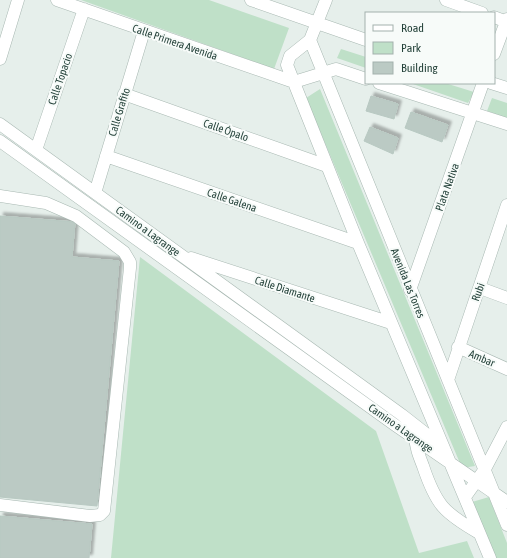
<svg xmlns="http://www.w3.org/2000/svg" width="507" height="558" font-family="'Asap Condensed',sans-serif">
<defs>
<filter id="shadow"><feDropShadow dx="3.5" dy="-3.5" stdDeviation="1" flood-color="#0004"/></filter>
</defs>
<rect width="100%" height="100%" fill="#e6efeb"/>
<!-- green -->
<path fill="#bfe0c8" d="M81 0H209L289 28 274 69Z
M341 49 366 57V68L337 58Z
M410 83H445L474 92 468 103Z
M320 89 475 466 462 468 306 98Z
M492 98 507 103V118L487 111Z
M140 257 376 431 419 553 467 541 474 558H111Z
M489 497 507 543V558H495L472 502Z"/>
<!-- building -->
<path fill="#bbcac4" stroke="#b8c9c2" filter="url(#shadow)" d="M371 96 398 104 394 119 366 111Z
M411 112 448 125 442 142 405 128Z
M370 127 398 138 393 154 364 141Z
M0 216 75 222 72 257 119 261 97 506 0 497Z
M0 516 92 524 89 558H0Z"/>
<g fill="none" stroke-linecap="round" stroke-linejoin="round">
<!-- minor casing -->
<g stroke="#a8b8b2" stroke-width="13">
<path id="minor" d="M57 0 294 82
M251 0 366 40
M446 0 482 13
M494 17 507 22
M310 40 326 0
M494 54 507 19
M0 59 18 0
M294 82 336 69 366 79
M379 83 507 124
M491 83 507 88
M124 94 327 166
M0 124 402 415 425 433 434 451
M0 141 395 425 507 502
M36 150 84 9
M106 156 358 243
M95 193 144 31
M0 196 46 203 76 216 124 252 130 262V268L104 511 100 515 90 516 0 505
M191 258 391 323
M480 288 507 298
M410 290 483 83
M458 347 507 369
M448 380 507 205
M415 435C415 446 419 456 423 466 436 505 444 513 479 533
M465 497 485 469 507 427
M490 558 358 243 287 65 290 56 310 40 507 525"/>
</g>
<!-- minor -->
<use href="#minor" stroke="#fff" stroke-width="12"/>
</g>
<g text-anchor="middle" stroke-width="4" stroke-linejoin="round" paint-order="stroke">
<!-- street labels -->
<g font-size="11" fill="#24423a" stroke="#f7fbf9">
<text transform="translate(175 42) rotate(19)" y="4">Calle Primera Avenida</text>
<text transform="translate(60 79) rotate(-71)" y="4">Calle Topacio</text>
<text transform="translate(119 112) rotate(-73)" y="4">Calle Grafito</text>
<text transform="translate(226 130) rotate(19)" y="4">Calle Ópalo</text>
<text transform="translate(447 187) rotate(-70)" y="4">Plata Nativa</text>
<text transform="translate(232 200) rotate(19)" y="4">Calle Galena</text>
<text transform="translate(148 231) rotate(36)" y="4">Camino a Lagrange</text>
<text transform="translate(408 283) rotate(68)" y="4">Avenida Las Torres</text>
<text transform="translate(285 289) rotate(18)" y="4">Calle Diamante</text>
<text transform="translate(478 292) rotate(-70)" y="4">Rubi</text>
<text transform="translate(482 358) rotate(23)" y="4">Ambar</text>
<text transform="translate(401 428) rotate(35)" y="4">Camino a Lagrange</text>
</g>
</g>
<!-- legend -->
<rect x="365" y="12" width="130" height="72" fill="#f7fbf9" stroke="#a3b1ad"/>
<rect x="373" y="25" width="20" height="6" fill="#ffffff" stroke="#a3b1ad"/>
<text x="401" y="32" font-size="12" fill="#24423a">Road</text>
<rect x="373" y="42" width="20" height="12" fill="#bfe0c8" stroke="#a3b1ad"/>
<text x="401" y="52" font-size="12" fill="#24423a">Park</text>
<rect x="373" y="62" width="20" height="12" fill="#bbcac4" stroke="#a3b1ad"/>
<text x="401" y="72" font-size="12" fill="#24423a">Building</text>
</svg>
